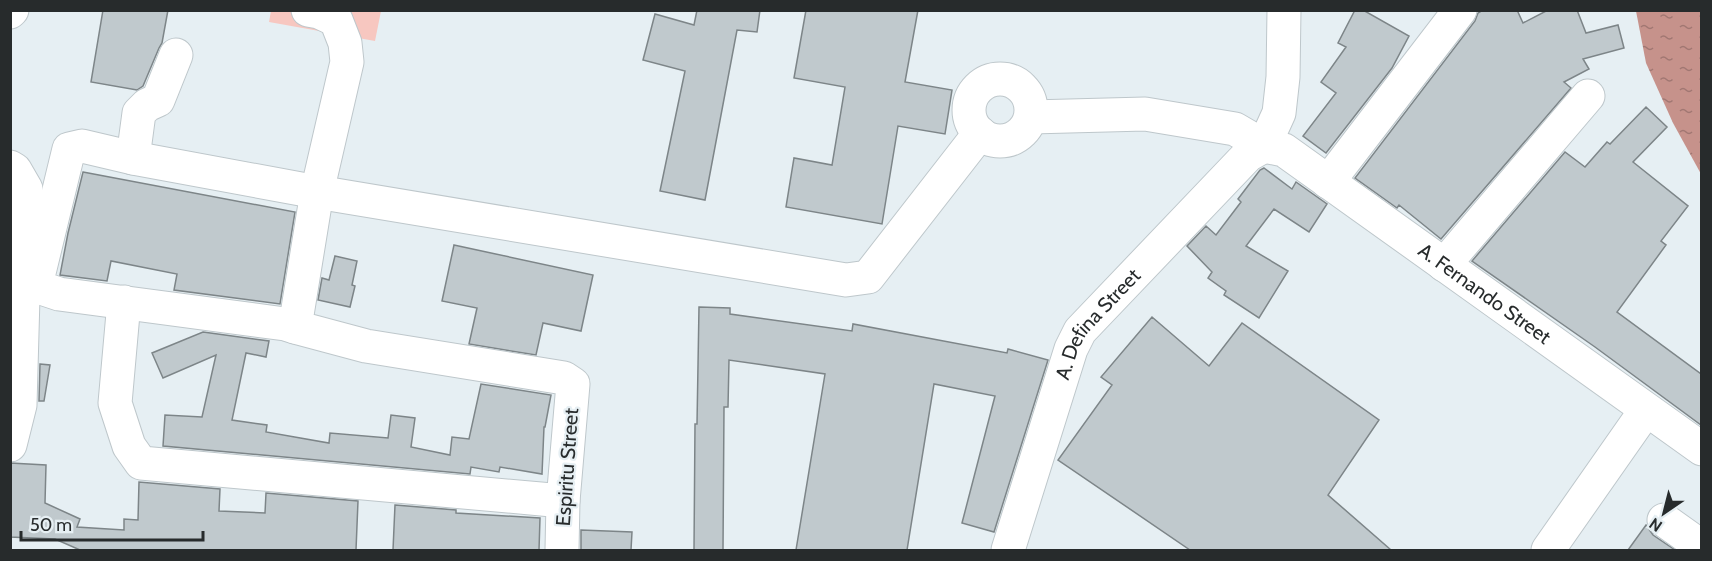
<svg xmlns="http://www.w3.org/2000/svg" width="1712" height="561" font-family="Cabin,sans-serif">
<defs>
<pattern id="water-ripples" width="26" height="14" patternUnits="userSpaceOnUse" patternTransform="scale(1.5)"><rect width="26" height="14" fill="#c6928b"/><path d="M2 4q2-2 4 0t4 0M15 11q2-2 4 0t4 0" fill="none" stroke="#a17772"/></pattern>
</defs>
<rect width="100%" height="100%" fill="#e6eff3"/>
<!-- garden -->
<path fill="#f7c7c0" d="M271 11H381L375 41 269 22Z"/>
<!-- water -->
<path fill="url(#water-ripples)" d="M1636 11H1701V174L1673 123 1646 63Z"/>
<!-- building -->
<path fill="#c0c9cd" stroke="#7d8588" stroke-width="1.5" d="M103 10H168L162 43 159 48 143 86 137 90 91 82Z
M697 10H760L757 32 737 30 705 200 660 191 685 71 643 60 655 14 694 25Z
M806 10H918L905 82 952 90 945 134 898 126 882 224 786 207 794 158 832 165 845 87 794 78Z
M1355 10H1363L1409 36 1392 68 1326 153 1303 136 1336 93 1321 82 1346 47 1338 43Z
M1483 10H1517L1523 23 1548 10H1577L1586 33 1618 25 1624 48 1583 59 1589 69 1564 82 1571 88 1441 239 1399 205 1397 208 1355 178 1475 21 1478 13Z
M1646 107 1667 127 1633 162 1688 206 1661 241 1666 245 1617 312 1701 374V425L1595 347 1472 261 1565 152 1585 167 1607 142 1610 144Z
M1264 168 1292 189 1296 182 1327 204 1309 232 1274 209 1246 246 1288 271 1259 318 1224 295 1226 291 1208 278 1212 272 1187 246 1206 226 1216 235 1241 202 1238 199 1260 170Z
M83 172 295 212 280 304 174 290 177 274 111 261 107 281 60 275 68 233Z
M454 245 593 275 581 331 543 323 536 355 469 344 477 308 442 301Z
M335 256 357 261 352 285 355 286 350 307 318 300 322 278 329 280Z
M699 307 730 308V314L852 331 853 324 1007 353 1008 349 1048 360 994 532 962 523 995 396 934 384 907 550H796L825 374 729 360 728 407H724L723 550H694L695 424H697Z
M1152 317 1209 366 1242 323 1379 420 1328 495 1391 550H1190L1058 460 1112 385 1101 377Z
M203 332 269 341 266 357 246 353 232 420 267 425 266 432 329 443 330 433 388 438 391 415 415 418 411 447 450 455 452 437 469 439 481 384 551 395 545 427H544L542 474 500 467 499 472 471 467 470 474 163 446 165 415 202 417 216 355 163 378 152 353Z
M40 364 50 365 44 401H39Z
M10 463 46 465 45 503 80 519 77 527 124 530V519L138 520 139 482 220 489 219 511 265 513 266 493 358 501 356 550H80L55 539 10 537Z
M395 505 456 510V513L540 518 539 550H393Z
M1646 525 1653 535 1675 550H1628Z
M581 530 632 532 631 550H581Z"/>
<g fill="none" stroke-linecap="round" stroke-linejoin="round">
<!-- minor casing -->
<g stroke="#bec7cb" stroke-width="35">
<g id="minor">
<path d="M308 10 319 12 336 20 345 43 347 62 317 192 295 327 366 346 564 378 573 384 563 501 562 550"/>
<path d="M10 12 12 10"/>
<circle cx="1000" cy="110" r="31"/>
<path id="s1" d="M1031 117 1145 114 1235 129 1264 146 1284 150 1702 449"/>
<path d="M1264 146 1279 113 1283 77 1284 10"/>
<path d="M133 158 139 113 147 105 158 100 176 55"/>
<path d="M10 167 15 170 26 189 20 405 10 445"/>
<path d="M1328 182 1460 10"/>
<path d="M1444 265 1588 96"/>
<path d="M124 302 115 403 129 446 141 463 563 501"/>
<path d="M295 327 285 324 59 294 41 288 37 281 69 149 82 146 133 158 317 192 846 280 868 277 980 133"/>
<path d="M1664 520 1702 547"/>
<path id="s2" d="M1008 550 1071 349 1080 331 1248 155 1264 146"/>
<path d="M1548 550 1646 410"/>
</g>
</g>
<!-- minor -->
<use href="#minor" stroke="#fff" stroke-width="33"/>
</g>
<g text-anchor="middle" stroke-width="4.5" stroke-linejoin="round" paint-order="stroke">
<!-- street labels -->
<g font-size="20" fill="#272b2c" stroke="#e6eff3">
<text dy="7" stroke="none"><textPath href="#s1" startOffset="506">A. Fernando Street</textPath></text>
<text dy="7" stroke="none"><textPath href="#s2" startOffset="246">A. Defina Street</textPath></text>
<text transform="translate(567 467) rotate(-86)" y="7">Espiritu Street</text>
</g>
</g>
<!-- border -->
<rect width="1712" height="561" fill="none" stroke="#272b2c" stroke-width="24"/>
<!-- north arrow -->
<g transform="translate(1664 513) rotate(215)" stroke="#e6eff3" stroke-width="4.5" paint-order="stroke">
<path d="M0-4.5L10 22L0 15L-10 22Z" fill="#272b2c"/>
<text y="-9" font-size="16" font-weight="bold" text-anchor="middle" fill="#272b2c">N</text>
</g>
<!-- scale -->
<path d="M21 531v9h182v-9" fill="none" stroke="#272b2c" stroke-width="3"/>
<text x="30" y="531" font-size="18" fill="#272b2c" stroke="#e6eff3" stroke-width="4.5" paint-order="stroke">50 m</text>
</svg>
